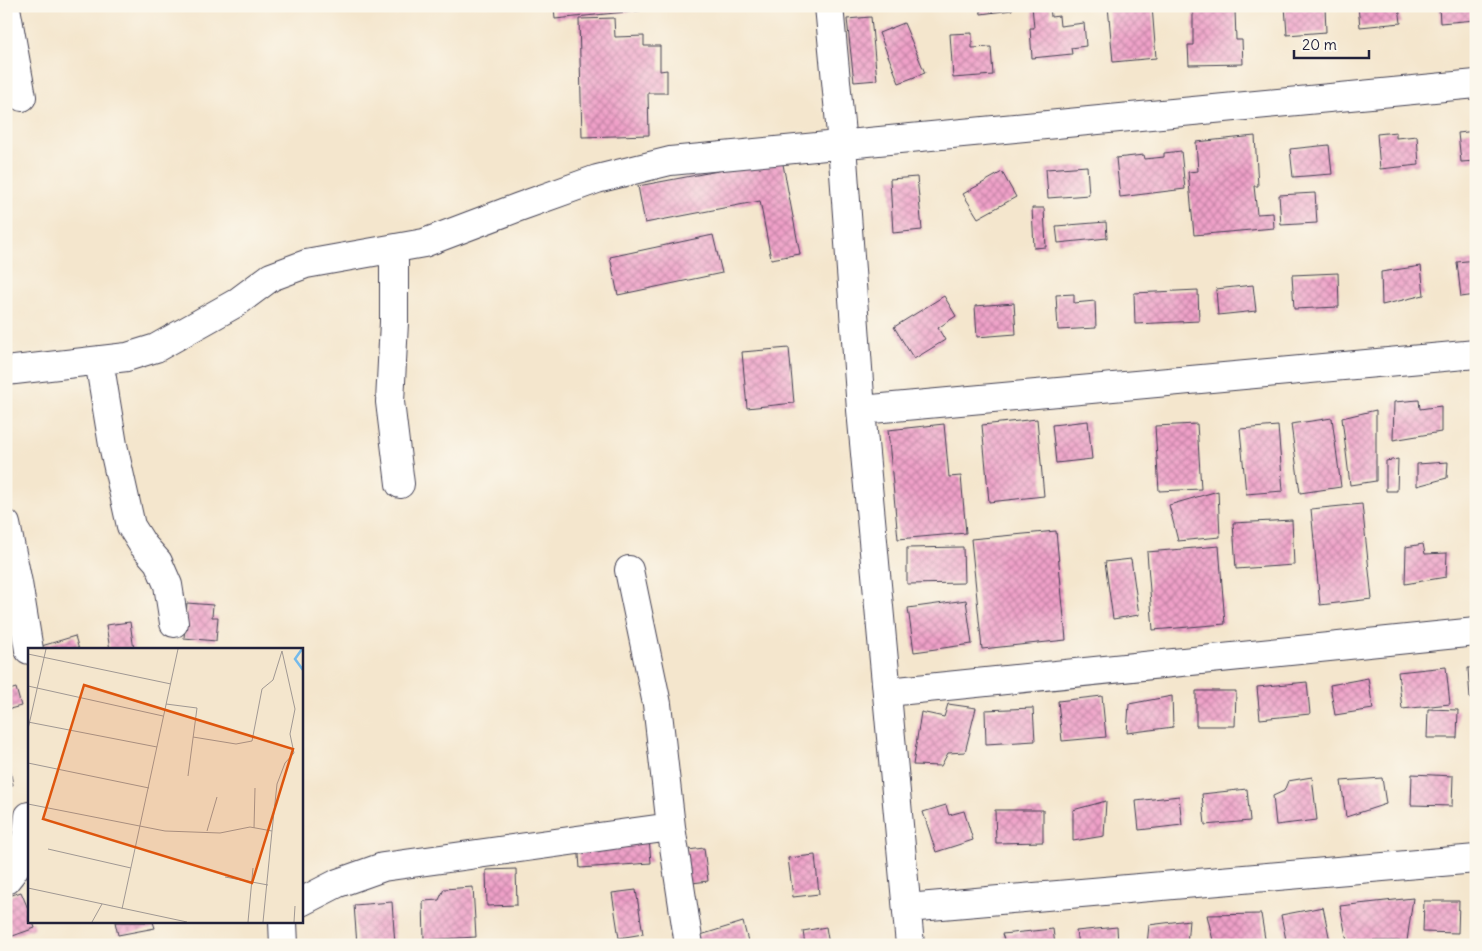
<svg xmlns="http://www.w3.org/2000/svg" width="1482" height="951" font-family="Delius,sans-serif">
<defs>
<pattern id="building-cross-hatch" width="8" height="8" patternUnits="userSpaceOnUse" patternTransform="scale(1.25)"><rect width="8" height="8" fill="#efa0c8"/><path d="M0 0l8 8M0 8l8-8" fill="none" stroke="#c182a4"/></pattern>
</defs>
<rect width="100%" height="100%" fill="#fbf7ec"/>
<filter id="ink" filterUnits="userSpaceOnUse"><feTurbulence type="fractalNoise" baseFrequency=".02" numOctaves="2"/><feDisplacementMap in="SourceGraphic" scale="10" xChannelSelector="R" yChannelSelector="G"/><feConvolveMatrix kernelMatrix="1 2 1 2 8 2 1 2 1" color-interpolation-filters="sRGB"/></filter>
<filter id="wash" filterUnits="userSpaceOnUse"><feTurbulence type="fractalNoise" baseFrequency=".0096" numOctaves="4" result="noise"/><feDisplacementMap in="SourceGraphic" scale="20" xChannelSelector="R" yChannelSelector="G"/><feGaussianBlur stdDeviation="1.12" result="paint"/><feColorMatrix in="noise" values="0 0 0 0 0 0 0 0 0 0 0 0 0 0 0 0 0 1.4 0 .05"/><feComposite in="paint" operator="in"/></filter>
<g filter="url(#wash)">
<rect width="100%" height="100%" fill="#f4e6cd"/>
<g id="blocks">
<!-- building -->
<path fill="url(#building-cross-hatch)" d="M554 6H646V10L555 19Z
M980 6H1012V10L981 14Z
M1032 6H1050L1051 17 1059 16 1060 26 1084 23 1086 46 1071 48 1072 54 1032 58 1030 28H1034Z
M1108 6H1152L1156 58 1113 62Z
M1285 6H1325L1326 32 1287 35Z
M1358 6H1399L1401 23 1360 27Z
M1439 6H1476V20L1440 23Z
M1235 10 1236 40H1242L1243 64 1189 65 1188 45H1193V11Z
M871 17 877 80 854 82 847 19Z
M614 18 615 37 644 36V46H660V71L667 70V93H648L649 135 582 137 579 19Z
M904 23 925 73 899 83 879 33Z
M972 33V48L991 47 993 75 953 78 950 34Z
M1476 131V161L1461 162 1458 133Z
M1396 132V138L1417 136 1419 165 1380 169 1377 134Z
M1255 136 1258 186H1254L1257 214 1273 213 1274 228 1194 235 1188 172 1198 171 1196 142Z
M1329 145 1332 174 1293 177 1290 149Z
M1181 151 1185 189 1120 197 1116 158 1144 155 1145 159 1164 157V153Z
M782 159 800 254 771 259 760 201 645 223 638 186Z
M1087 166 1089 195 1048 198 1046 169Z
M1002 172 1016 197 978 218 963 194Z
M917 177 922 230 893 233 890 179Z
M1315 193 1317 223 1281 225 1279 195Z
M1032 208H1044L1046 247 1034 248Z
M1106 222 1107 238 1058 243 1056 226Z
M713 235 722 273 618 295 610 257Z
M1476 260V295L1461 297 1457 262Z
M1421 266 1424 295 1382 305 1381 272Z
M1338 273 1339 307 1294 309 1292 275Z
M1253 285 1256 311 1218 315 1216 289Z
M1198 290 1199 321 1135 324 1134 293Z
M1074 294V303L1095 301 1096 328 1058 330 1056 295Z
M944 296 956 316 938 328 945 340 914 359 894 327Z
M1014 303 1016 334 977 337 975 306Z
M789 348 794 403 747 408 742 352Z
M1419 400 1420 409 1441 406V432L1393 440 1394 402Z
M1376 410V481L1350 485 1342 418Z
M1332 418 1341 487 1300 493 1291 424Z
M1037 419 1044 496 989 502 982 425Z
M1088 421 1092 459 1056 463 1052 425Z
M944 424 949 477 961 476 966 533 898 539 888 430Z
M1197 424 1201 489 1159 491 1155 426Z
M1278 426 1283 491 1246 494 1240 429Z
M1398 459 1397 491H1386V461Z
M1448 462 1447 478 1417 486V464Z
M1218 491 1220 537 1178 541 1169 505Z
M1362 504 1372 599 1320 605 1311 509Z
M1292 520 1294 565 1236 569 1233 523Z
M1056 531 1066 640 982 649 971 539Z
M1423 544 1425 554 1447 553 1446 577 1405 584 1406 547Z
M1219 546 1225 624 1153 630 1147 552Z
M963 547 964 583 907 584V548Z
M1131 559 1139 615 1113 619 1105 562Z
M966 600 972 644 914 652 908 608Z
M187 603 213 605 212 617H218L216 641 184 638Z
M130 622 134 650H110L106 625Z
M75 636 79 650H35V648Z
M1446 667 1450 704 1402 709 1398 672Z
M1476 667V699H1470L1468 668Z
M1368 678 1373 709 1335 715 1330 685Z
M1307 682 1310 714 1260 719 1257 687Z
M16 688 21 706 6 710V691Z
M1196 691H1236L1235 726H1196Z
M1102 696 1106 737 1062 741 1058 701Z
M1172 696 1173 727 1127 733 1129 704Z
M948 704 976 708 965 752 948 753 941 766 913 765 921 712 944 717Z
M1033 708 1035 741 986 744 985 710Z
M1428 709 1458 710 1457 738H1427Z
M6 748 13 785 6 786Z
M1412 774 1453 776 1452 806 1411 805Z
M1312 777 1317 820 1276 825 1273 796 1284 791 1288 781Z
M1382 778 1386 804 1346 817 1341 781Z
M1247 789 1250 821 1205 825 1202 794Z
M1179 796 1182 825 1139 830 1136 801Z
M1106 801 1104 836 1073 841V810Z
M946 805 949 815 964 811 973 840 936 852 923 812Z
M995 810H1043V842L996 843Z
M649 838 651 863 580 868 578 843Z
M704 848 708 881 684 884 680 851Z
M815 855 819 894 793 897 788 858Z
M516 869 517 905 487 906 486 870Z
M473 887 476 937 424 940 423 901 439 900 444 889Z
M636 890 643 934 619 938 612 893Z
M21 892 29 911V922H33L35 928 10 937 6 929V897Z
M1413 898 1407 941H1347L1340 906Z
M1424 901H1459L1458 933 1423 932Z
M392 902 395 945H357L354 905Z
M1323 907 1330 941 1315 945H1287L1281 915Z
M1261 914 1266 945H1214L1207 915Z
M1189 920 1187 945H1147L1149 925Z
M115 922H153L155 928 118 935Z
M743 922 749 945H696L694 937Z
M826 927 829 945H805L803 931Z
M1117 927 1118 945H1078L1076 931Z
M1053 929 1055 945H1006L1002 934Z"/>
</g>
</g>
<g filter="url(#ink)">
<use href="#blocks" fill-opacity="0" stroke="#423f51" stroke-width="1"/>
<g fill="none" stroke-linecap="round" stroke-linejoin="round">
<!-- street casing -->
<g stroke="#423f51" stroke-width="30">
<path id="street" d="M829 6 842 145 861 410 910 945
M6 8 22 97
M394 249V322L390 402 400 484
M99 360 113 445 131 526 143 545 158 562 168 585 174 623
M6 371 127 357 156 348 236 303 271 277 306 264 424 243 519 207 597 179 670 161 1476 84
M861 410 1476 354
M6 524 18 583 29 650
M629 570 657 704 671 827 689 945
M888 692 1476 632
M6 880C23 861 27 840 29 816
M301 902 338 883 383 867 671 827
M907 908 1476 859
M283 922 284 945"/>
</g>
<!-- street -->
<use href="#street" stroke="#fff" stroke-width="28"/>
</g>
</g>
<!-- overview -->
<g transform="translate(28 648)">
<rect width="275" height="275" fill="#f4e6cd"/>
<path fill="none" stroke="#75baeb" stroke-width="2.5" d="M274 1 267 11 275 22"/>
<path fill="none" stroke="#a09893" stroke-width="1" d="M0 6 143 36M0 38 135 68M138 56 169 60 160 128M0 74 129 99M0 81 18 1M165 89 208 96 224 93 234 41 245 32 254 3M0 115 121 140M0 156 137 183 192 185 222 179 244 183 235 274M226 180 227 140M179 183 189 149M244 183 249 136 257 115 266 105 262 86 267 61 254 3M20 201 103 220M197 229 240 237M0 240 159 274M94 261 150 1M64 274 74 256M220 274 225 220M266 274 267 258"/>
<path fill="#de560e" fill-opacity="0.15" stroke="#de560e" stroke-width="2.5" d="M56 37 265 101 224 235 15 171Z"/>
<rect width="275" height="275" fill="none" stroke="#22223b" stroke-width="2.5"/>
</g>
<!-- margin -->
<rect width="1482" height="951" fill="none" stroke="#fbf7ec" stroke-width="25"/>
<!-- scale -->
<path d="M1294 50v8h75v-8" fill="none" stroke="#22223b" stroke-width="2.5"/>
<text x="1302" y="50" font-size="15" fill="#22223b" stroke="#fbf7ec" stroke-width="4" paint-order="stroke">20 m</text>
</svg>
